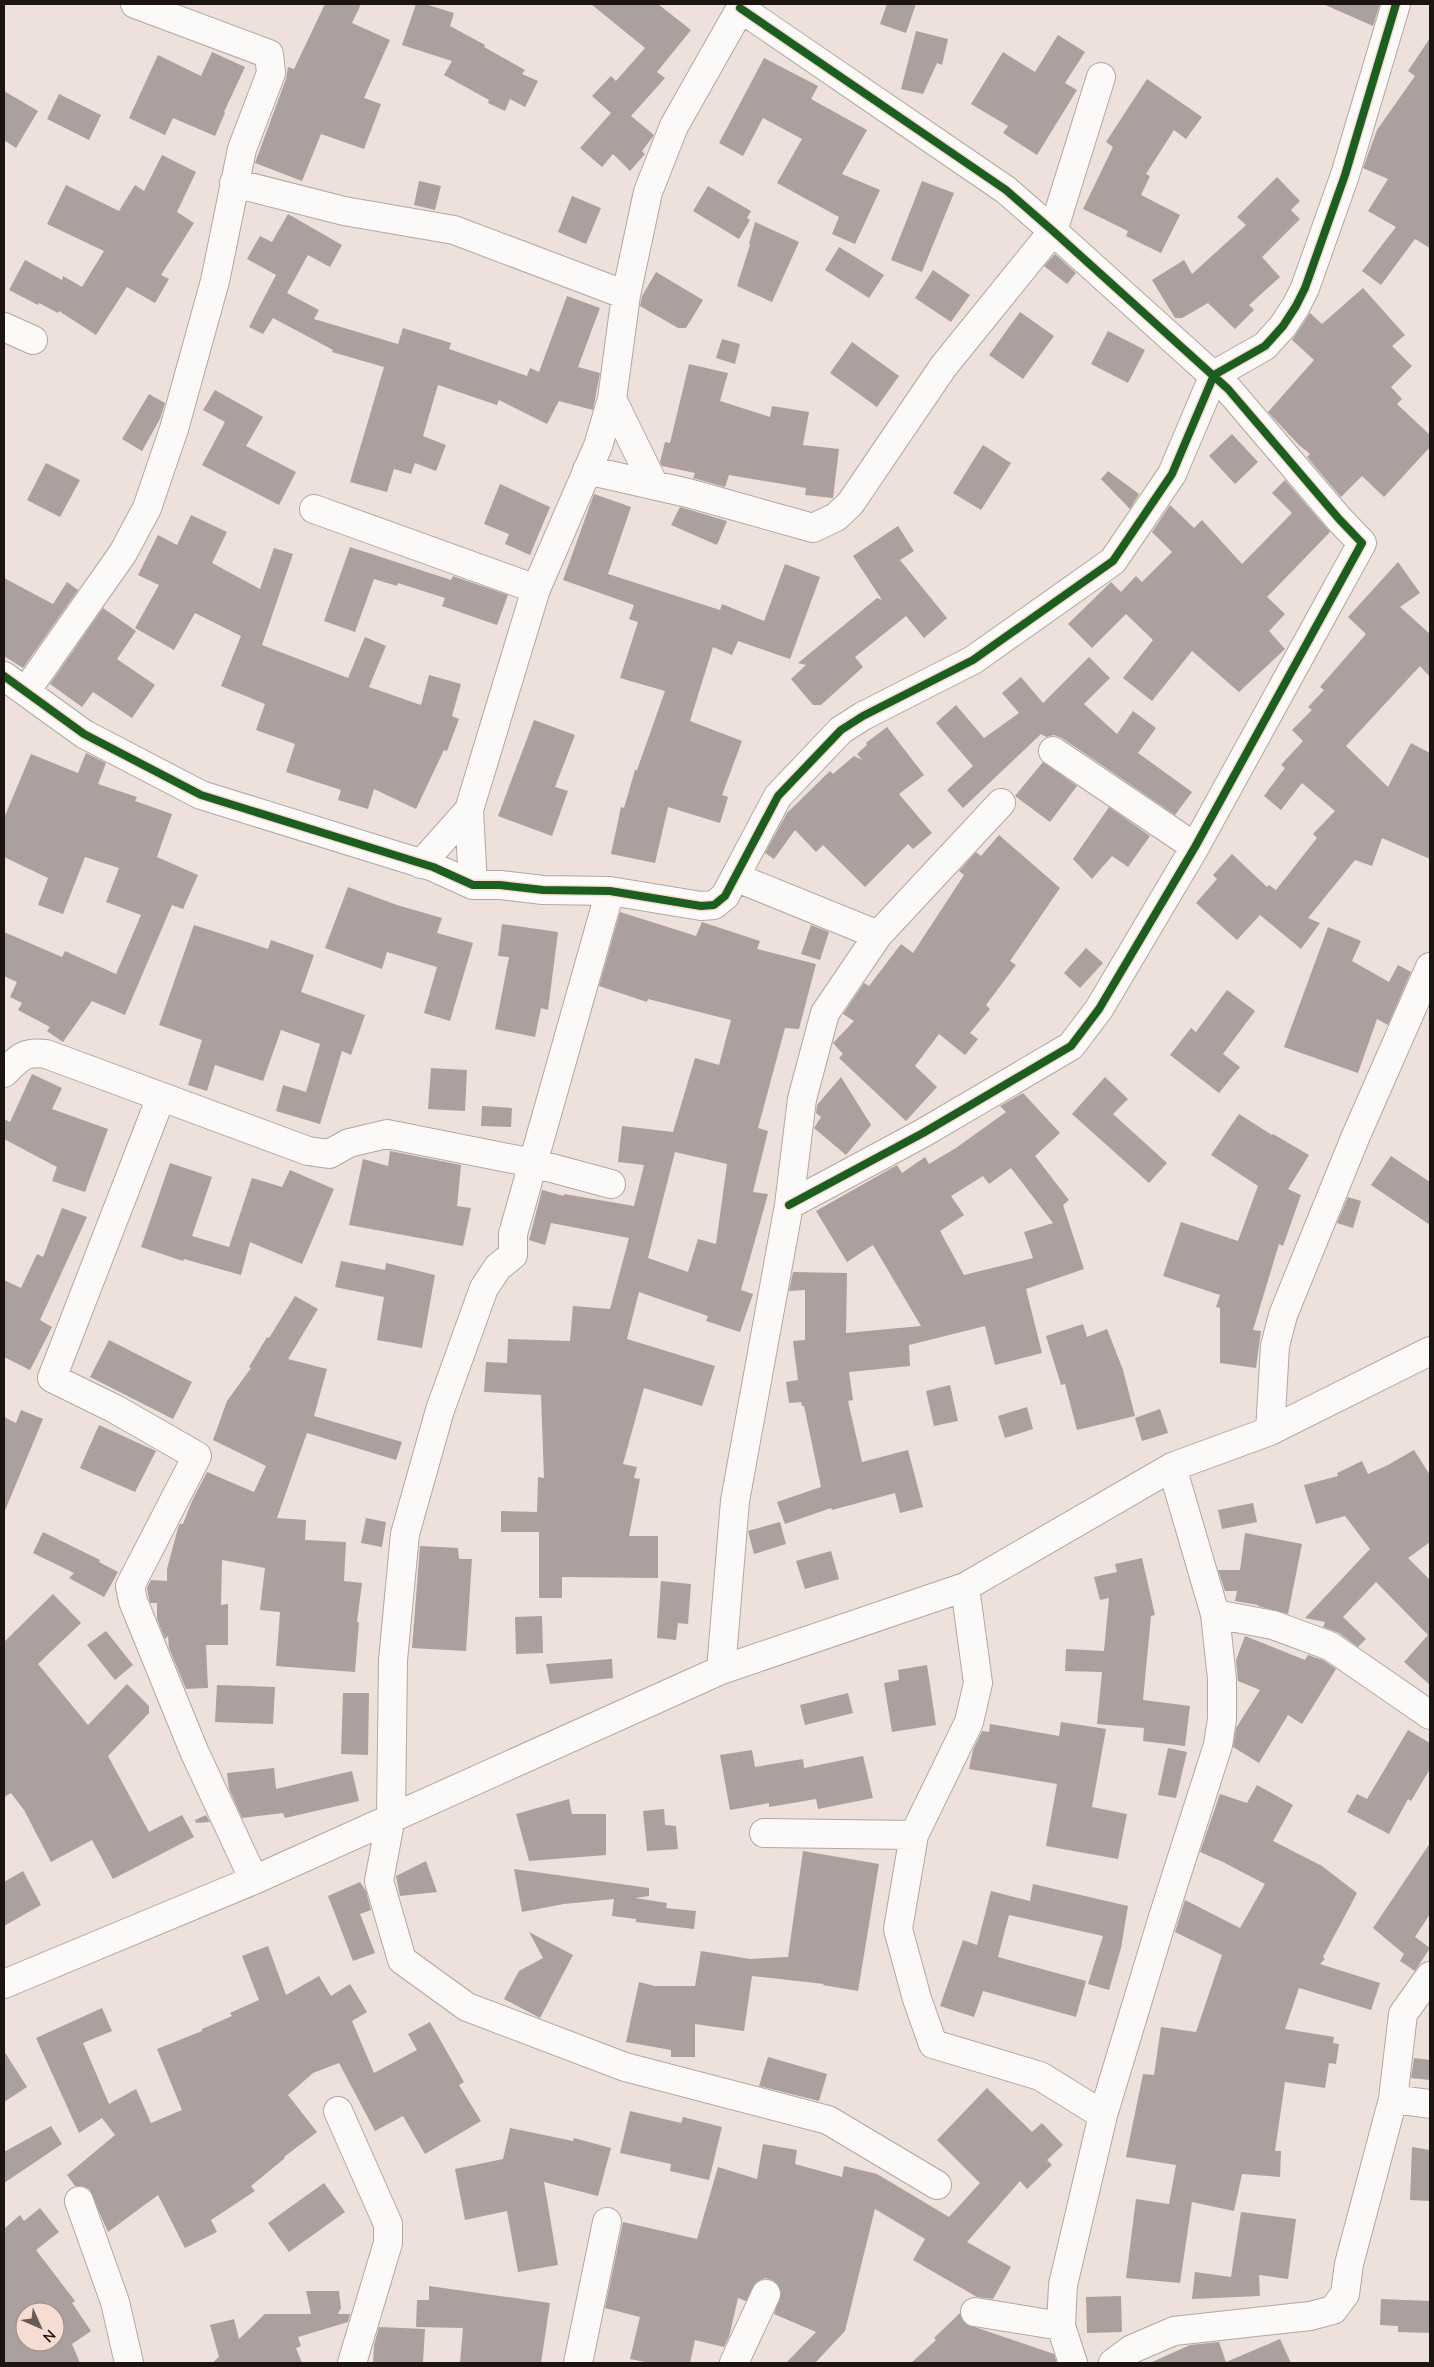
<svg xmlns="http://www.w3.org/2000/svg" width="1434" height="2367" font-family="Lato,sans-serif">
<rect width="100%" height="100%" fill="#eee0da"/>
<!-- building -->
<path fill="#aba09e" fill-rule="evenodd" d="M325 4H361L352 23 390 40 364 98 381 104 364 149 321 134 302 181 255 163 286 79 288 67 294 69Z
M416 4H425L454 13 450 26 485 45 484 47 525 70 522 74 538 81 525 107 510 99 505 111 488 103 489 100 444 75 452 61 402 45Z
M591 4H658L691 30 657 72 665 78 631 116 654 135 642 151 645 154 630 171 613 154 602 167 580 148 611 113 592 96 611 76 616 81 645 48Z
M887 4H916L906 33 880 24Z
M1323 4H1380L1373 26Z
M916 31 948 39 942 65 937 63 923 94 901 89Z
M1058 35 1085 52 1065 83 1077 90 1037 155 1003 133 1008 126 971 104 1003 52 1035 72Z
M1430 38V248L1415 239 1381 285 1362 271 1396 227 1368 211 1388 179 1363 168 1377 130 1415 76 1408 71Z
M212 52 245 67 224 112 225 113 215 136 173 118 165 135 129 118 158 55 201 76Z
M764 58 818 86 811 99 867 130 842 174 880 190 855 244 832 234 839 217 777 183 802 139 763 118 743 156 719 143Z
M1147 79 1202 117 1186 139 1174 130 1146 174 1150 176 1141 195 1180 215 1161 253 1126 236 1128 231 1083 209 1113 147 1106 142Z
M4 91 38 111 16 148 4 140Z
M59 94 101 115 89 140 47 119Z
M162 155 196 172 177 212 194 223 161 275 169 279 155 303 127 287 96 335 59 311 58 313 39 303 38 305 9 290 25 260 62 280 63 276 82 287 104 251 47 224 66 185 119 211 135 185 144 191Z
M1277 177 1300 201 1291 210 1300 219 1262 257 1280 277 1249 305 1254 310 1235 329 1208 303 1182 318H1175L1152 280 1184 260 1192 274 1246 225 1237 217Z
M419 181 441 186 435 210 414 205Z
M922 181 954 193 922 272 891 260Z
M708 186 751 211 747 218 750 220 739 239 693 211Z
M572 196 601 208 586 244 558 232Z
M288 214 342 245 330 267 308 255 287 293 319 310 314 319 398 344 403 328 451 343 449 349 527 376 530 368 539 372 567 296 600 308 578 367 600 373 593 410 559 401 547 424 499 400 497 405 438 385 423 436 446 445 436 471 415 463 411 474 394 469 387 492 350 482 384 367 332 352 333 350 273 318 263 334 249 327 276 275 247 259 260 236 272 242Z
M755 222 799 242 772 302 737 286 750 245 749 244Z
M839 247 884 275 869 298 825 270Z
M1055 254 1076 273 1067 284 1044 266Z
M933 270 970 295 951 322 915 298Z
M656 272 703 300 686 328H678L640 306 642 296Z
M1363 288 1405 335 1392 346 1412 366 1391 387 1402 399 1397 404 1430 435V447L1384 497 1362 476 1341 497 1307 457 1310 454 1299 445 1268 412 1314 360 1292 340 1310 313 1322 324Z
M1020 312 1054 336 1023 379 989 355Z
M1108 331 1145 350 1128 383 1091 364Z
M722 339 740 344 735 364 716 358Z
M852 342 899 376 877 407 830 373Z
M689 364 728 373 720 401 770 417 772 406 809 412 803 445 839 449 833 498 805 495 806 488 729 475 725 487 693 478 695 473 662 466 660 462 665 442 670 443Z
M215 390 263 417 246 446 296 472 279 505 202 465 225 422 203 410Z
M149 394 165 403 160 419 142 451 122 439Z
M1232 434 1258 462 1235 484 1209 456Z
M983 445 1011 463 981 510 953 493Z
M46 463 80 480 60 517 27 500Z
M1108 471 1139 494 1130 509 1101 479Z
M1285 480 1330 532 1267 597 1285 614 1269 631 1285 649 1239 692 1192 651 1152 701 1123 678 1153 640 1126 614 1092 648 1068 624 1111 582 1121 592 1136 576 1142 582 1172 552 1152 532 1170 505 1194 528 1202 520 1242 564 1292 513 1272 493Z
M500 484 550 507 530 555 505 544 509 534 484 524Z
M594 494 631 507 608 574 720 610 722 604 764 621 785 564 820 577 790 659 738 641 732 655 713 647 690 721 742 741 722 795 728 797 720 823 668 807 655 863 611 854 621 807 624 808 635 770H637L665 691 620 678 638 622 629 619 634 605 563 580Z
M680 507 727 521 717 545 671 525Z
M191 515 227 532 212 563 260 589 274 548 293 554 262 645 348 678 365 637 386 646 369 687 421 705 429 675 461 684 452 716 459 719 447 751 444 750 416 809 374 789 368 809 338 800 341 790 286 772 295 744 256 730 265 704 221 686 241 636 195 613 174 650 135 628 159 585 138 575 158 535 177 545Z
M898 526 914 551 900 560 947 618 924 638 906 616 855 657 863 667 821 705H813L791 679 806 665 798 663 877 598 882 600 853 556Z
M350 547 451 580 453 576 508 595 497 625 442 606 445 598 398 583 397 586 374 579 355 632 324 621Z
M1398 562 1420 593 1400 607 1430 634V677L1420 666 1346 746 1388 787 1411 743 1430 753V859L1382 838 1372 866 1355 860 1308 918 1320 923 1301 949 1260 915 1237 940 1196 903 1217 879 1213 875 1232 854 1267 887 1269 885 1276 890 1317 838 1313 834 1335 811 1302 783 1281 810 1264 796 1285 768 1281 765 1303 741 1292 730 1312 710 1308 707 1324 690 1320 687 1366 634 1348 617Z
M4 578 53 604 67 582 78 590 23 668 4 656Z
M103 608 136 631 117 659 155 685 132 718 93 692 82 707 50 684Z
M1089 657 1110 678 1084 704 1117 734 1133 711 1156 728 1138 753 1192 792 1175 815 1062 738 1054 735 1046 737 1041 734 963 808 947 790 973 766 936 723 956 705 984 738 1019 713 1002 693 1021 677 1043 703Z
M534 720 575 735 555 787 568 791 552 836 498 816Z
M887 727 924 775 899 794 932 833 913 849 908 844 865 887 823 845 816 852 795 830 774 859 765 853 787 813 830 771 833 774 854 756 862 760 857 754 867 745 866 743Z
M86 753 106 763 98 784 137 797 135 801 172 814 157 857 198 875 183 909 172 905 125 1015 92 1001 63 1042 47 1031 50 1027 18 1010 22 1003 10 997 17 982 4 976V932L62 957 65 951 116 974 141 915 106 902 119 868 85 857 63 914 38 905 48 878 4 857V818L31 754 78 773Z
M1043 762 1077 786 1050 822 1015 796Z
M1109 807 1150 836 1128 867 1112 856 1092 879 1073 859Z
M999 835 1060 888 1010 961 1016 965 986 1005 990 1009 970 1033 978 1039 965 1055 939 1034 915 1066 937 1087 906 1121 839 1058 843 1054 833 1043 854 1021 843 1014 864 983 869 986 901 944 913 953 964 875 959 871 976 852 981 856Z
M348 887 397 905 442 918 437 933 473 943 450 1021 424 1013 437 967 387 952 382 969 325 948Z
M620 912 696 936 702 922 760 941 757 949 816 964 799 1029 785 1028 758 1128 768 1131 753 1192 768 1194 741 1290 753 1294 740 1332 706 1321 708 1316 639 1292 627 1339 715 1366 702 1406 644 1388 623 1464 637 1467 634 1478 640 1479 629 1536H658V1578L562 1577V1598H539V1532H501V1511L537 1512 538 1477 544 1478 541 1395 484 1392 486 1362 507 1363 508 1339 570 1341 573 1306 610 1309 629 1238 551 1223 545 1245 529 1240 542 1190 564 1196V1194L634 1206 644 1165 618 1162 622 1126 673 1132 695 1058 719 1065 731 1020 648 999 647 1002 599 986ZM675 1152 727 1164 716 1244 698 1239 688 1272 648 1258Z
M502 924 558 932 548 1010 541 1008 535 1037 495 1029 509 957 498 956Z
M194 925 268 949 271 940 314 955 301 992 365 1015 351 1055 342 1051 320 1124 276 1111 283 1085 306 1092 320 1044 281 1030 263 1081 215 1065 207 1091 188 1085 202 1040 159 1025Z
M811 925 829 932 820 960 801 954Z
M1328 927 1361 941 1352 961 1389 982 1398 965 1411 972 1388 1025 1377 1019 1358 1073 1284 1047Z
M1086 948 1103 963 1080 988 1064 973Z
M1227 990 1255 1011 1223 1054 1240 1067 1219 1093 1170 1055 1191 1028 1196 1032Z
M431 1068 467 1070 465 1111 428 1109Z
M32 1074 62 1088 52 1109 108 1129 85 1192 52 1181 57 1167 4 1139V1119L10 1122Z
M841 1077 871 1125 846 1155 814 1128 821 1117 816 1113 817 1105Z
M1105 1077 1128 1099 1113 1114 1167 1163 1149 1183 1072 1114Z
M1023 1093 1060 1133 1035 1156 1069 1200 1063 1205 1084 1269 1026 1289 1042 1353 995 1365 985 1326 909 1345 910 1366 849 1372 853 1400 848 1401 862 1462 908 1450 923 1507 900 1513 895 1493 832 1510 831 1508 785 1524 777 1502 821 1487 804 1406H802L801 1402 789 1403 786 1382 798 1380 793 1341 805 1340V1290L789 1291 793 1272 847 1273 846 1333 921 1326 873 1245 847 1262 816 1211 897 1165 902 1173 925 1157 929 1164 956 1148 1006 1112 1000 1106ZM1011 1168 1053 1223 1024 1232 1033 1258 964 1275 940 1231 964 1215 951 1196 983 1176 989 1184Z
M482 1106 512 1108 511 1127 481 1126Z
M1239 1114 1272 1135 1273 1134 1309 1155 1288 1189 1301 1195 1283 1246 1279 1244 1253 1330 1261 1331 1256 1368 1220 1363V1308L1216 1307 1220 1295 1163 1276 1181 1222 1238 1241 1258 1186 1211 1155Z
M390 1151 461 1165 457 1206 471 1208 463 1246 349 1225 363 1159 388 1166Z
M1391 1156 1430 1182V1225L1371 1185Z
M170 1163 212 1177 192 1236 229 1247 252 1178 282 1187 290 1170 334 1189 302 1264 250 1242 241 1275 184 1259 183 1261 141 1247Z
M1348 1197 1361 1201 1353 1228 1337 1223Z
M62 1208 87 1217 40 1320 52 1327 30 1370 4 1357V1280L21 1288 37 1254 43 1257Z
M341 1261 385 1270 386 1263 435 1275 422 1348 377 1340 384 1297 335 1287Z
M295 1296 318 1309 288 1359 327 1369 314 1416 402 1442 396 1460 307 1433 277 1518 306 1520 305 1540 346 1542 344 1581 362 1583 357 1622H359L355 1672 276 1666 280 1612 260 1610 265 1568 222 1560 221 1605 228 1604V1645H206L208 1688 186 1689 169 1648 168 1636 165 1639 157 1619V1603H150L147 1588 151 1580 167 1581V1569L178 1528 180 1524H183L192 1501 207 1472 254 1492 266 1466 213 1440 227 1401 251 1368 249 1367 267 1337 269 1338Z
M1083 1324 1087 1337 1107 1329 1123 1370 1135 1416 1077 1430 1065 1384 1061 1385 1046 1336Z
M109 1340 192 1382 173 1419 90 1377Z
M950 1385 958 1421 934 1426 926 1391Z
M1027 1407 1033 1429 1005 1438 998 1416Z
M1160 1409 1168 1433 1142 1441 1135 1418Z
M21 1410 43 1419 4 1513V1417L16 1423Z
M99 1425 156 1451 135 1492 80 1468Z
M1414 1450 1430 1475V1542L1408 1558 1430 1580V1685L1404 1662 1428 1635 1376 1582 1343 1617 1366 1639 1358 1647 1339 1633 1323 1627 1325 1622 1305 1618 1370 1549 1345 1516 1316 1524 1304 1485 1338 1476 1337 1473 1362 1461 1368 1474 1388 1465Z
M1253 1503 1257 1522 1222 1529 1218 1510Z
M366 1518 386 1522 382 1547 361 1543Z
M780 1522 786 1544 754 1554 748 1531Z
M43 1532 100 1560 99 1562 118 1572 104 1597 69 1578 74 1573 33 1553Z
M1245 1533 1302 1544 1288 1614 1258 1606V1605L1235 1601 1237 1591H1225L1218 1570H1240Z
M420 1546 458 1548 459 1559H472L466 1651 412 1648Z
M831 1551 839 1579 805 1589 796 1561Z
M1142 1558 1155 1615 1151 1616 1143 1700 1190 1706 1185 1746 1143 1741 1144 1728 1097 1724 1102 1672 1065 1671 1066 1649 1104 1651 1109 1598 1100 1600 1094 1577 1117 1572 1115 1564Z
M661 1581 691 1584 688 1624 678 1623 676 1640 657 1638Z
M53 1594 81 1623 38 1664 88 1725 127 1684 149 1706V1713L108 1756 149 1832 182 1815 194 1837 113 1879 92 1840 51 1862 24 1810 11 1793 4 1797V1642Z
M542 1616 543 1653 516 1654 515 1617Z
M106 1631 133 1665 115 1680 87 1645Z
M1245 1636 1305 1660 1308 1655 1323 1660 1336 1669 1302 1724 1288 1715 1259 1763 1233 1747 1236 1728 1260 1690 1238 1681 1236 1660Z
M612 1659 613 1678 550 1684 546 1664Z
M927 1665 936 1725 892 1732 884 1683 899 1680 898 1670Z
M217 1685 275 1687 273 1724 215 1722Z
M343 1693H369L368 1755 341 1754Z
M848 1693 853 1713 805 1725 800 1705Z
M1061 1722 1106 1729 1092 1807 1127 1814 1118 1859 1046 1846 1057 1784 969 1769 973 1750 982 1731 989 1732 990 1724 1059 1736Z
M1408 1730 1430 1743V1769L1411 1801 1408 1799 1389 1834 1347 1812 1357 1794 1367 1799Z
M1168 1748 1187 1752 1176 1798 1158 1795Z
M752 1750 755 1767 803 1759 804 1768 863 1756 873 1798 818 1809 816 1799 769 1807V1803L730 1810 720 1755Z
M274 1768 276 1789 352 1771 359 1801 285 1818 283 1813 242 1818 229 1789 227 1773Z
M1257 1785 1293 1805 1273 1841 1322 1866 1357 1893 1323 1957 1325 1959 1320 1964 1380 1983 1371 2010 1299 1988 1285 2029 1334 2037 1333 2043 1339 2044 1336 2064 1329 2063 1325 2088 1285 2082 1275 2151H1281L1280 2177 1242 2174 1234 2211 1192 2202 1180 2283 1126 2278 1136 2199 1169 2204 1176 2165 1126 2157 1143 2074 1154 2075 1161 2027 1196 2032 1222 1955 1175 1932 1185 1900 1240 1928 1265 1884 1223 1862 1200 1852 1220 1794 1247 1803Z
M569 1799 572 1814H606V1855L529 1861 516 1814Z
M664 1809 665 1825 676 1826 678 1849 647 1851 643 1811Z
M206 1815 210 1822 196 1823 195 1820Z
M1430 1843V1914L1415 1937 1430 1948 1415 1971 1400 1961 1404 1954 1373 1928Z
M803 1851 879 1864 858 1991 823 1985 824 1984 752 1976 744 2031 695 2024V2057H671V2050L626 2042 639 1982 655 1986H695L701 1951 750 1959 788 1957Z
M426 1861 437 1892 400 1896 396 1876Z
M514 1869 649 1888V1896L635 1898 667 1903 666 1908 696 1911 694 1929 636 1922V1919L612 1916 614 1899 564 1904 522 1912Z
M23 1871 41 1905 4 1926V1882Z
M360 1882 366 1891 371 1910 360 1914 375 1953 353 1961 328 1896Z
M1033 1884 1128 1906 1121 1948 1109 1990 1088 1984 1103 1936 1009 1915 998 1957 1086 1981 1076 2017 983 1991 974 2017 940 2006 963 1940 977 1945 991 1891 1030 1901Z
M529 1932 573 1955 540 2018 504 1999 519 1971 543 1958Z
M268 1946 286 1995 319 1976 331 1996 350 1984 367 2012 352 2021 374 2073 417 2050 408 2034 430 2022 464 2082 459 2085 481 2121 425 2154 403 2116 375 2131 339 2063 313 2073 288 2095 317 2132 284 2157 285 2158 251 2186 255 2191 211 2220 217 2232 185 2248 158 2195 108 2232 89 2189 82 2186H75L67 2175 115 2135 102 2118 79 2133 36 2038 102 2008 112 2031 83 2043 109 2104 136 2089 151 2123 182 2110 157 2049 202 2031V2029L232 2016 230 2013 259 2000 242 1956Z
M4 2051 27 2087 4 2102Z
M768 2057 827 2074 819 2101 759 2086Z
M1414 2058 1430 2060V2080L1411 2078Z
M987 2088 1032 2132 1042 2123 1063 2145 1047 2160 1052 2165 1027 2189 1020 2181 967 2242 1011 2267 993 2299 977 2297 913 2260 925 2239 875 2209 845 2331 815 2363H786L816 2332 774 2314 781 2292 778 2285 772 2280 765 2278 757 2282 746 2301 738 2298 729 2337 724 2347 695 2340 690 2363H650L630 2359 640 2317 605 2308 623 2222 697 2239 718 2167 757 2179 763 2144 797 2150 795 2164 842 2177 844 2166 877 2174 949 2217 980 2183 937 2140Z
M630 2111 681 2123 683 2117 722 2127 709 2180 670 2171 671 2164 620 2153Z
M51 2126 62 2144 4 2183V2152Z
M510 2128 573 2141 574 2138 611 2148 598 2196 544 2182 558 2265 518 2272 507 2211 465 2220 455 2169 503 2159Z
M1412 2147 1430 2150V2201L1410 2200Z
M324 2183 345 2212 289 2252 268 2223Z
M40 2208 59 2232 36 2250 75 2301 72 2303 91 2331 72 2344 80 2363H4V2229L20 2215 24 2221ZM25 2312H55V2342H25Z
M1241 2212 1296 2219 1288 2279 1259 2275 1260 2296 1192 2299 1195 2272 1231 2277Z
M429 2286 550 2303 541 2363H460L463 2328 416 2327 417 2300H429Z
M306 2291H339L341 2308 338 2314H350L348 2322 298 2337 301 2346 296 2348 302 2363H212L219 2357 210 2325 234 2319 239 2339 265 2314H311Z
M1121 2296 1122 2332 1087 2333 1086 2297Z
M1381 2299 1430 2301V2333L1398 2332V2326L1380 2325Z
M960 2313 966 2324 1054 2354 1057 2363H911L936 2340 934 2338Z
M379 2327 425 2329 423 2363H373L374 2345Z
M1280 2339 1291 2363H1150L1190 2345 1219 2342 1226 2362Z"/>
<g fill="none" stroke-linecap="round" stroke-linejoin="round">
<!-- minor casing -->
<g stroke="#b2a7a2" stroke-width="30">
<path id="minor" d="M740 8 1006 190 1053 231 1228 389 1339 519 1362 543 1195 847 1099 1009 1071 1046 923 1133 789 1205
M234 183 344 211 454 230 626 295
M4 327 33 340
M612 399 654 485
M587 470 688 493 813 528 836 517 850 504 943 367 1053 231 1101 77
M314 509 536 589
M4 676 84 734 201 795 433 867 473 885H500L543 890 610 891 701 906 714 905 725 896 778 796 841 730 863 716 973 660 1113 561 1172 474 1214 375 1265 346 1283 326 1296 306 1305 288 1345 175 1396 4
M26 691 123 553 147 508 174 429 215 281 242 149 271 73 269 54 135 4
M1053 751 1195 847
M421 864 469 810
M735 877 878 935
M473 885 469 810 536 589 598 446 612 399 626 295 648 192 674 126 743 4
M610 891 513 1234V1255L498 1267 484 1288 440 1410 405 1534 393 1660 391 1817 379 1881 402 1960 467 2007 625 2067 828 2120 937 2185
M4 1073C19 1058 24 1051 46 1054L308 1151 329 1154 349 1143 387 1134 533 1163 611 1184
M161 1097 52 1378 115 1409 197 1456 130 1586 133 1601 194 1751 254 1880
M1270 1431 1275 1346 1283 1315 1355 1138 1430 967
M1215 1614 1273 1625 1330 1646 1430 1715
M721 1670 735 1501 789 1205 802 1099 825 1013 878 935 1001 803
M764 1833 914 1835 969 1722 978 1683 965 1587
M914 1835 898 1929 917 1999 933 2044 1040 2076 1103 2115
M4 1984 254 1880 721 1670 965 1587 1172 1467 1270 1431 1430 1351
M1393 2099 1430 2104
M338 2111 388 2224V2243L352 2363
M79 2201 115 2302 129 2363
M975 2312 1061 2326
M578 2363 607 2222
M734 2363 766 2294
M1073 2363 1061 2326 1063 2285 1103 2115 1163 1917 1218 1745 1222 1719V1679L1215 1614 1172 1467
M1113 2363 1132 2349 1174 2331 1310 2316 1333 2310 1345 2294 1349 2264 1393 2099 1403 2014 1430 1976"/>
</g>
<!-- minor -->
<use href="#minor" stroke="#fcfaf9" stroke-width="28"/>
<!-- cycleway casing -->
<g stroke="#f6ddd2" stroke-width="11">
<path id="cycleway" d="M740 8 1006 190 1053 231 1228 389 1339 519 1362 543 1195 847 1099 1009 1071 1046 923 1133 789 1205
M4 676 84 734 201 795 433 867 473 885H500L543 890 610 891 701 906 714 905 725 896 778 796 841 730 863 716 973 660 1113 561 1172 474 1214 375 1265 346 1283 326 1296 306 1305 288 1345 175 1396 4"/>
</g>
<!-- cycleway -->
<use href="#cycleway" stroke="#1b5e20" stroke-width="8"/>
</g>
<!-- border -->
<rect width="1434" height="2367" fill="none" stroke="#1c1410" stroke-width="10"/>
<!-- north arrow -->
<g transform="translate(40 2327) rotate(135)"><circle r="24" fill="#f6ddd2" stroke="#9f8d84"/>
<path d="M0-4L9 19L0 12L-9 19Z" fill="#665b57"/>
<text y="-8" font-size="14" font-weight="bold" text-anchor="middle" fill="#1c1410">N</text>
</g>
</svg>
